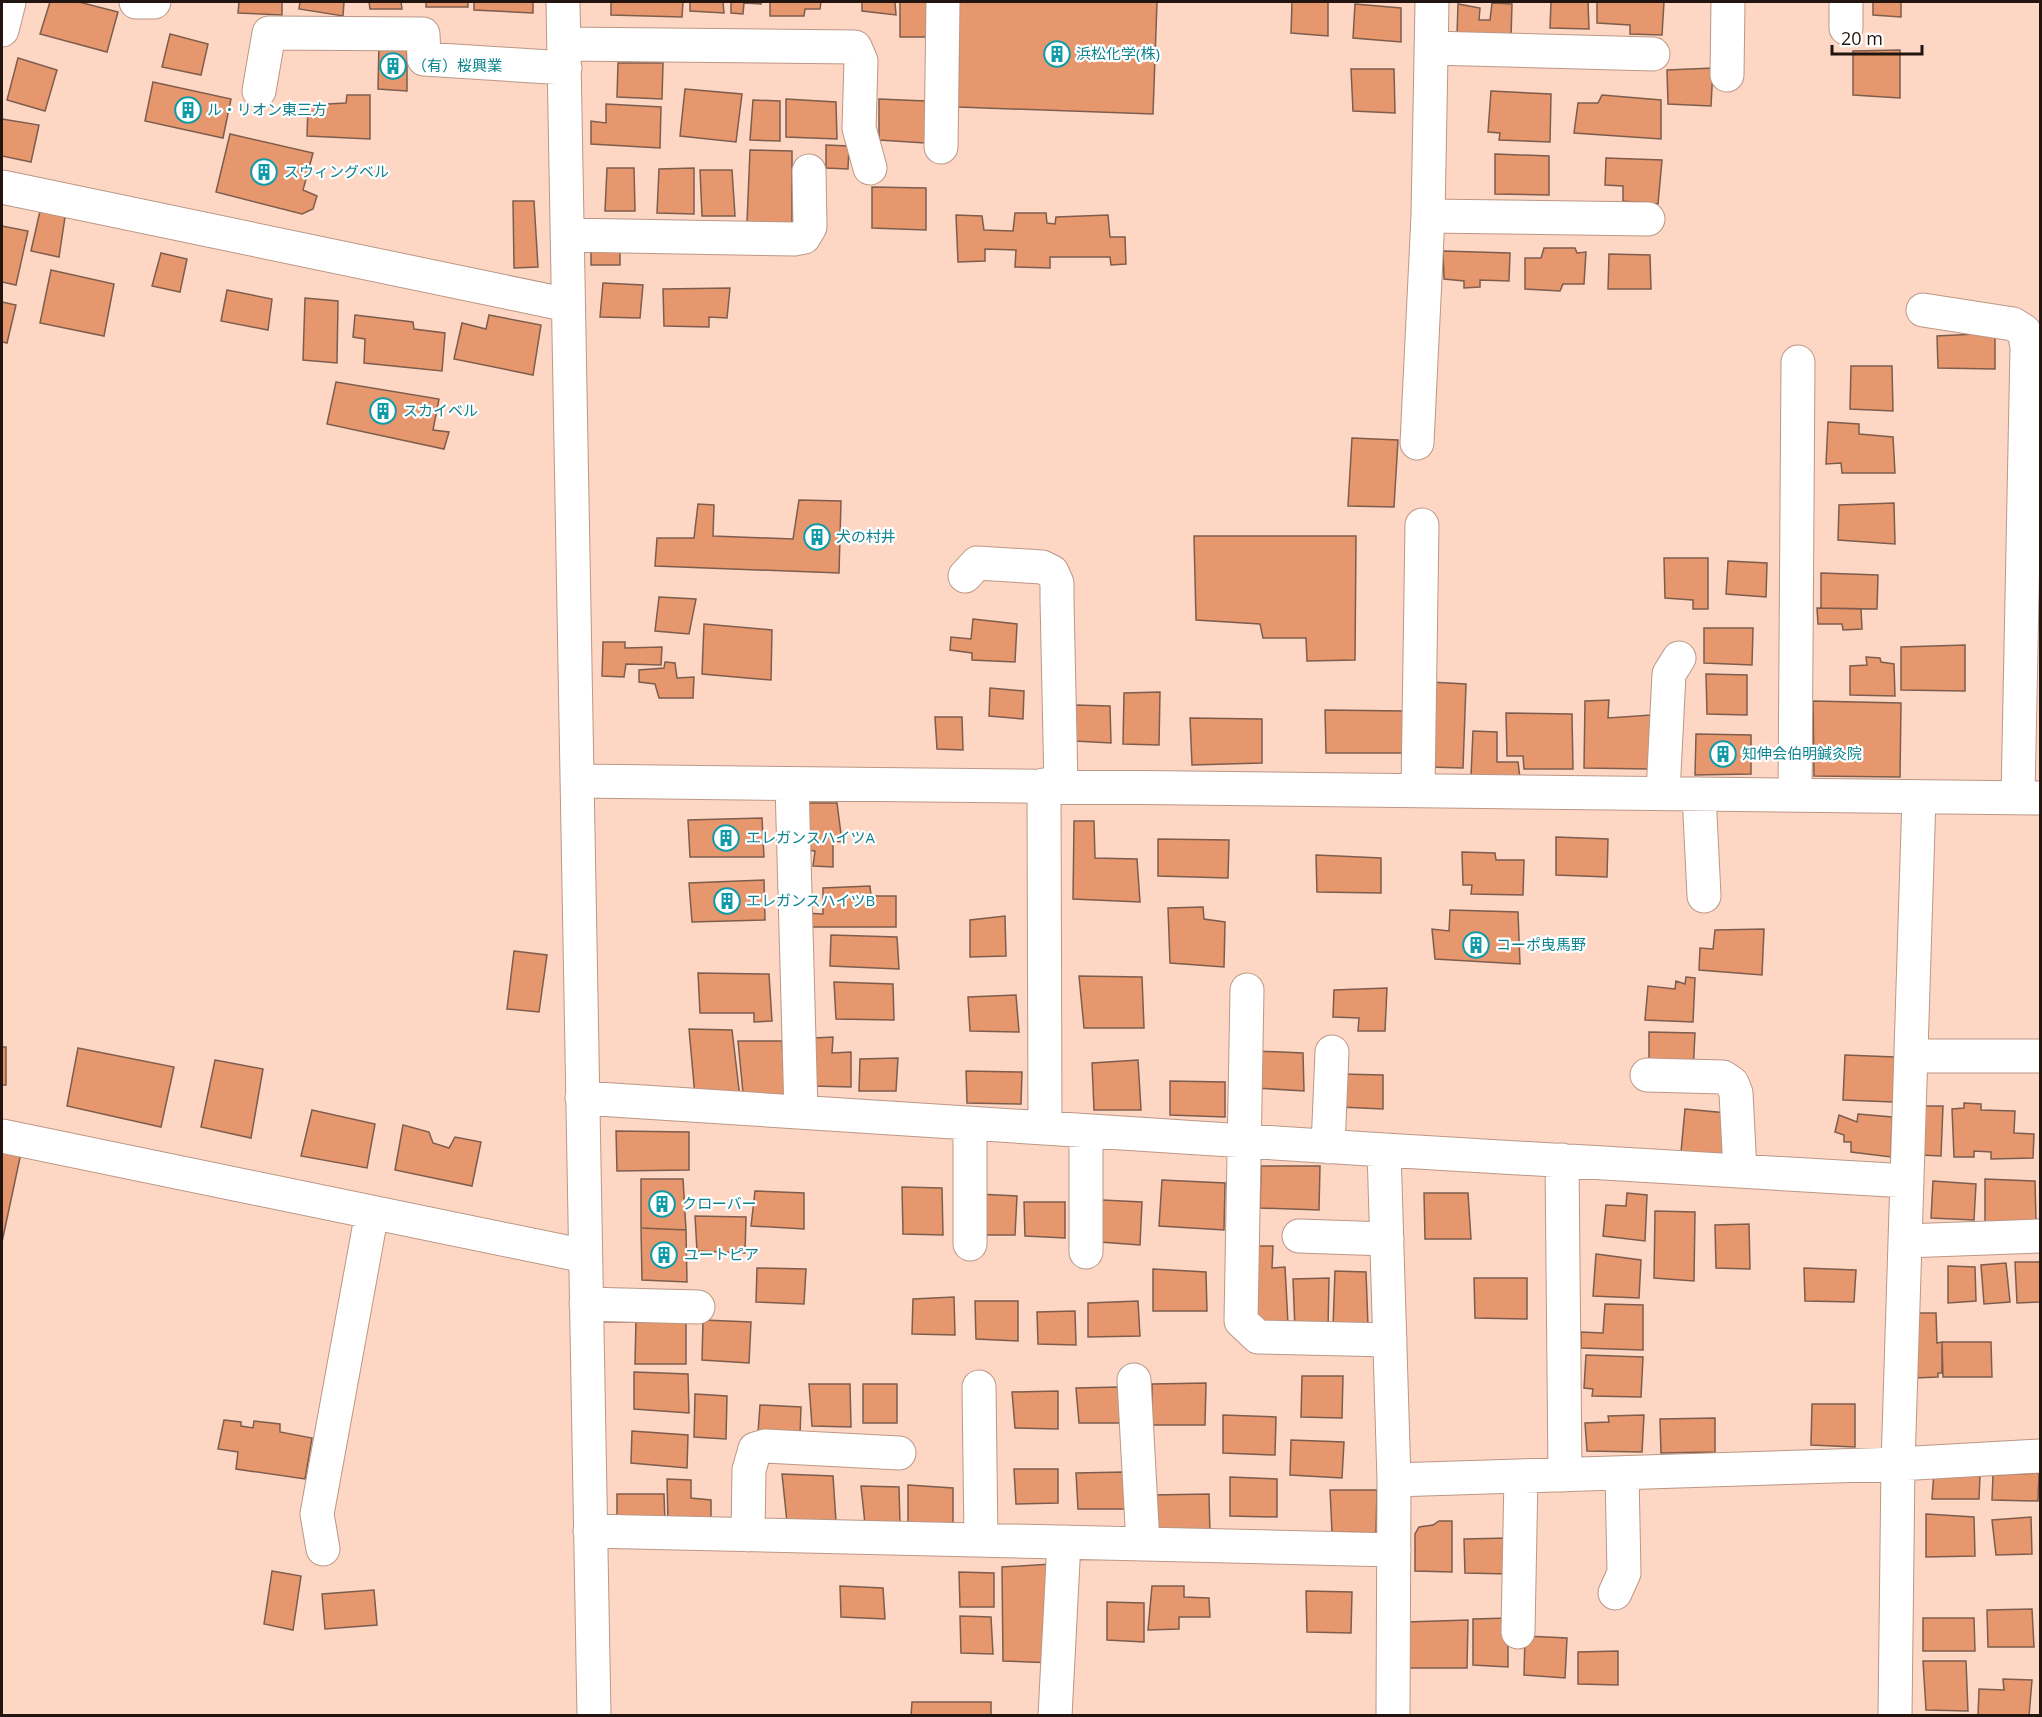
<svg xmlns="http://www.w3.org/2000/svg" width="2042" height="1717" font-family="'Open Sans','Noto Sans JP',sans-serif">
<rect width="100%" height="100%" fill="#fdd7c4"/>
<!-- building -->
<path fill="#e6976d" stroke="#7e5d4d" stroke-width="1.5" d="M50 2H79L118 12 107 52 40 34Z
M239 2H282V15L238 13Z
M300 2H344L343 16 299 9Z
M369 2H401L402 9H370Z
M426 2H468V7H426Z
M474 2H533V13L474 10Z
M611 2H683L682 17 611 15Z
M690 2H723L724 13 690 11Z
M731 2H761V4L744 3 743 14 731 13Z
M770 2H821L820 9H805L804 16H770Z
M862 2H895L896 15 862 11Z
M900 2H930L929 37H900Z
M959 2H1157L1153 114 958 107Z
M1292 2H1328V36L1291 33Z
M1551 2H1588L1589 29 1550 28Z
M1597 2H1664L1662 35 1630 34V25L1597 23Z
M1873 2H1901V17L1873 15Z
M1492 3 1512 4 1511 39 1457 35 1458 4 1480 8 1479 20H1490Z
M1355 4 1401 8V42L1353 38Z
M170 34 208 44 201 75 162 67Z
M379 42 407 44V91L378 89Z
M1900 50V98L1853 95V51Z
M18 58 57 70 45 111 7 100Z
M618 63H663L662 99 617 97Z
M1713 68 1711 106 1668 104 1667 70Z
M1351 69H1394L1395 113 1353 111Z
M153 82 231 99 223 138 145 121Z
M685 89 742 94 736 142 680 136Z
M1491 91 1551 94 1550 142 1499 140 1500 133 1488 132Z
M347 95H370V139L307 136 308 105 346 103Z
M1602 95 1661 100V139L1574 133 1578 103H1598Z
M786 99 836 102 837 139 786 137Z
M879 99 925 101V143L879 140Z
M753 100 780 101V141L750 140Z
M606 104 661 107 660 148 591 144V121L606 123Z
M2 119 39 125 31 162 2 156Z
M230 134 313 153 303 190 317 196 313 209 302 214 216 192Z
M826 145 849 146 848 169 826 168Z
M750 150 792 151V224L747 222Z
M1495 154 1549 156V195L1495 194Z
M1606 158 1662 160 1658 204 1623 201V186L1605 185Z
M607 168H634L635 211H605Z
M694 168V214L657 213 659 169Z
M700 170H732L735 216H702Z
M872 187 926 188V230L872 228Z
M513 201H534L538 267 514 268Z
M40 211 65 217 59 257 31 251Z
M1015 213H1046L1047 223 1055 224 1056 217 1108 215 1110 237H1125L1126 264 1111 265 1110 257H1050V268L1015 267 1016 250 985 249V261L958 262 956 215 982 216 984 230 1013 231Z
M2 226 28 231 16 285 2 282Z
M620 243V265H591V245Z
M1544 248H1575L1577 253 1586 252 1584 284H1563L1560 291 1525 289V258H1541Z
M1443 251 1510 253 1509 281 1480 280V287L1464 288V281L1444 279Z
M161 253 187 259 180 292 152 286Z
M1609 254 1650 255 1651 289H1608Z
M51 270 114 284 104 336 40 323Z
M603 283 643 285 640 318 600 317Z
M730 288 727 318 709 317V327L664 326 663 289Z
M227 290 272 299 268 330 221 321Z
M305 298 338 301 337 363 303 360Z
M2 302 16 305 7 343 2 342Z
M355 315 413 322 414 329 445 333 442 371 364 363 365 339 353 337Z
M489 315 541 325 533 375 454 359 462 323 486 329Z
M1995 333V369L1938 368 1937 336Z
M1851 366H1892L1893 411 1850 409Z
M336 382 439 399 433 430 449 432 444 449 327 424Z
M1828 422 1859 424V434L1893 437 1895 473H1842L1841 463 1826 464Z
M1352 438 1398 440 1394 507 1348 506Z
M799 500 841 501 839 573 655 566 657 538H694L698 504 714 505 713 536 793 539Z
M1894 503 1895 544 1838 540 1839 505Z
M1194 536H1356L1355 660 1307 661 1306 638H1263L1260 624 1196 620Z
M1664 558H1708V609H1693V600L1665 598Z
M1728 561 1767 563 1766 597 1726 594Z
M1821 573 1878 575 1877 609 1821 608Z
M659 597 696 599 689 634 655 631Z
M1817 608 1861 609 1862 629 1843 630 1842 624H1818Z
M973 619 1017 624 1015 662 972 660V653L950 650 951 637 971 639Z
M704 624 772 630 771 680 702 674Z
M1704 628H1753L1752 665 1704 663Z
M603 642H625V648L662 647 661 665 626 664 624 677 602 676Z
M1965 645V691L1901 690V647Z
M1866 657 1880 658 1881 662 1894 664 1895 696 1850 695V666L1867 665Z
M665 662 675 663 677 678 694 677 693 698H659L655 684 639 682V670L664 668Z
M1706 674 1747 675V715L1707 714Z
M1430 682 1466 684 1463 768 1428 767Z
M990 688 1024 691 1023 719 989 716Z
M1160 692 1159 745 1123 744 1124 693Z
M1609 700 1608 718 1651 715 1648 769 1584 768 1585 701Z
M1813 701 1901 703 1900 777 1814 776Z
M1075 705 1110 706 1111 743 1075 741Z
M1325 710 1405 711 1404 753H1326Z
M1506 713 1572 714 1573 769H1524L1523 756H1507Z
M935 717H962L963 750 937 749Z
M1190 718 1262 719V763L1192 765Z
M1473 731 1497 732V762H1518L1520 778 1471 776Z
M1696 734 1751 735V774L1695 775Z
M805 803H837L842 842 833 841V867L813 866 815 851 805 850Z
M762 818 764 857H690L688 820Z
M1074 821H1094L1095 858 1137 859 1140 902 1073 899Z
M1556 837 1608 839 1607 877 1556 875Z
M1158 839 1229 840 1228 878 1158 876Z
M1462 852 1495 853 1496 860H1524L1523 895 1471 894 1472 885H1463Z
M1316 855 1381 858V893L1317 892Z
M764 880 765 920 692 922 689 883Z
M870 886 871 896H896V927H805V913L823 914V888Z
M1203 907 1204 919 1225 922 1224 967 1170 963 1168 908Z
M1450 910 1518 912 1520 964 1435 959 1432 929 1449 931Z
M1005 916 1006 956 970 957V920Z
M1764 929 1762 975 1699 970 1700 948 1713 949 1715 930Z
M831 935 897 937 899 969 830 966Z
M514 951 547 955 539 1012 507 1009Z
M698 973 769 974 772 1021 754 1022V1013H700Z
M1079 976 1142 977 1144 1028H1084Z
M1686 977 1695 978 1693 1022 1645 1020 1648 986 1675 989 1676 981 1685 984Z
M834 982 893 984 894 1020 836 1019Z
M1387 988 1385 1031H1358L1359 1018 1333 1017 1334 990Z
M1016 995 1019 1032 970 1031 968 997Z
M689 1029 732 1030 740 1098 695 1096Z
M1649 1032 1695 1033 1693 1073 1649 1070Z
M833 1037 832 1053 851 1052V1087L813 1086 814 1038Z
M738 1041H782L785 1095 743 1093Z
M2 1047H6V1085H2Z
M78 1048 174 1067 161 1127 67 1106Z
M1256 1051 1303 1053 1304 1091 1256 1088Z
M1845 1055 1895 1057 1893 1102 1843 1100Z
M898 1058 896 1091H859L860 1059Z
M215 1060 263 1069 251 1138 201 1127Z
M1138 1060 1141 1110H1094L1092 1063Z
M966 1071 1022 1072 1021 1104 967 1103Z
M1340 1074 1383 1075V1109L1340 1107Z
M1170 1081 1225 1082V1117L1170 1115Z
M1964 1103 1981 1104V1110L2015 1111 2014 1133 2034 1134 2033 1158 1991 1159V1152L1974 1151V1157H1954L1952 1109 1964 1108Z
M1922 1106H1943L1941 1156 1921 1155Z
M1685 1109 1727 1113 1723 1155 1681 1152Z
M312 1110 375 1124 367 1168 301 1156Z
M1858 1114 1892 1117 1891 1157 1851 1152V1142H1844V1135L1835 1132 1839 1115 1857 1122Z
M403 1125 429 1132 433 1143 449 1148 455 1137 481 1142 472 1186 395 1170Z
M616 1131 689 1132V1170L617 1171Z
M2 1149 21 1153 2 1242Z
M1261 1166H1320L1319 1210 1260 1208Z
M641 1179H683L686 1230 641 1228Z
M1985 1179 2035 1181 2036 1223H1985Z
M1162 1180 1225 1183 1224 1230 1159 1226Z
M1933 1181 1976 1184 1974 1220 1931 1218Z
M902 1187 942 1188 943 1235 903 1234Z
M755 1191 804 1193V1229L751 1226Z
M1424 1193H1468L1471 1239H1425Z
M1627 1193 1647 1195 1645 1241 1603 1236 1606 1205 1626 1206Z
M978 1194 1017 1196 1015 1235H979Z
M1102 1200 1142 1202 1140 1245 1100 1242Z
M1024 1202H1065V1238L1025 1236Z
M1655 1211 1695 1212 1694 1281 1654 1278Z
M695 1216 746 1217 745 1253 697 1251Z
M1749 1224 1750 1269 1716 1268 1715 1225Z
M641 1228 686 1230 687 1282 642 1280Z
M1254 1246H1273L1272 1268 1285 1267 1288 1324H1254Z
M1596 1254 1641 1260 1639 1298 1593 1296Z
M2015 1262H2040V1302L2017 1303Z
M2006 1263 2010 1302 1984 1304 1981 1265Z
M1948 1266 1975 1267 1976 1301 1948 1303Z
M757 1268 806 1269 804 1304 756 1302Z
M1804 1268 1856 1270 1854 1302 1805 1301Z
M1153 1269 1206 1272 1207 1311H1153Z
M1335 1271 1366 1272 1368 1326 1333 1327Z
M1329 1278 1328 1330 1295 1329 1293 1279Z
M1474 1278H1527V1319L1475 1318Z
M954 1297 955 1335 912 1334 913 1299Z
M975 1301H1018V1341L976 1339Z
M1138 1301 1140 1336 1088 1337V1303Z
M1605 1304 1643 1305V1350L1581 1348V1332L1603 1333Z
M1075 1311 1076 1345 1038 1344 1037 1312Z
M1916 1313H1936L1937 1343 1942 1342V1373H1938V1377L1915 1378Z
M636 1319H686V1364H635Z
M703 1320 751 1322 749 1363 702 1360Z
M1942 1342H1991L1992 1377H1943Z
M1586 1355 1643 1357 1641 1397 1592 1396 1593 1389 1584 1388Z
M634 1372 688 1374 689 1413 634 1409Z
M1302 1376H1343L1342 1418 1301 1417Z
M1206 1383 1205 1425H1152V1384Z
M809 1384H850L851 1427 812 1426Z
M863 1384H897V1423H863Z
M1120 1387 1122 1423H1079L1076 1388Z
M1058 1391V1429L1015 1428 1012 1392Z
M695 1394 727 1396 726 1439 694 1437Z
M1812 1404H1855V1447L1811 1445Z
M760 1405 801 1407 800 1435 758 1433Z
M1223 1415 1276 1417 1275 1455 1223 1453Z
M1644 1415 1642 1452 1587 1451 1585 1423 1609 1422 1608 1416Z
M1715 1418V1452L1661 1453 1660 1419Z
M224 1420 241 1422V1426L253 1428 254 1421 280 1424V1432L312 1438 305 1479 236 1469 238 1452 218 1449Z
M632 1431 688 1435 687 1468 631 1463Z
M1291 1440 1344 1442 1342 1478 1290 1475Z
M1014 1469H1058V1503L1016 1504Z
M1124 1472 1126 1509H1078L1076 1473Z
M1934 1472 1980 1475 1979 1499H1932Z
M2039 1473 2038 1501 1992 1500 1993 1475Z
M782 1474 833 1476 836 1522H787Z
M1230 1477 1277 1479V1517L1230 1516Z
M667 1479 691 1480V1498L711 1500V1525L668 1523Z
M908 1485 953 1488V1526L908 1525Z
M861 1486 899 1487 900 1525 865 1524Z
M1330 1490H1377L1376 1533 1332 1532Z
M617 1494H664L665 1523 617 1521Z
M1209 1494 1210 1534 1154 1531 1153 1495Z
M1926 1514 1974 1517 1975 1556 1926 1557Z
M2031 1517 2032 1554 1996 1555 1992 1520Z
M1439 1521H1452V1572L1415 1571V1534L1419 1527 1433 1525Z
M1509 1538V1574L1465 1573 1464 1539Z
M1051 1564 1055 1663 1003 1661 1002 1567Z
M272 1571 301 1576 293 1630 264 1624Z
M959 1572 994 1573V1607H960Z
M840 1586 883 1588 885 1619 841 1617Z
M1152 1586H1184V1597L1209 1598 1210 1617H1179V1629L1148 1630Z
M374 1590 377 1625 325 1629 322 1594Z
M1306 1591 1352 1592 1351 1633 1307 1632Z
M1107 1602 1144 1603V1642L1107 1640Z
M2032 1609 2034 1647H1988L1987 1610Z
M960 1616 991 1617 993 1654 961 1653Z
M1508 1618V1667L1473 1665V1619Z
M1923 1618H1974L1975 1651H1923Z
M1468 1620 1467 1668H1406V1622Z
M1525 1636 1567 1638 1565 1678 1524 1675Z
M1618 1651V1685L1578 1684V1652Z
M1923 1661H1966L1968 1711 1926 1710Z
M2003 1679 2032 1680 2029 1716H1978L1979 1689 2004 1690Z
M912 1702H991V1716H911Z"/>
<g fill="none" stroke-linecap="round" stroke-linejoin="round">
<!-- minor casing -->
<g stroke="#bb9785" stroke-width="35">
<path id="minor" d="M136 2H154
M563 2 594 1716
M1846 2V28
M2 30 9 2
M564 44 855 47 861 61 859 128 870 168
M1431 48 1653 54
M1727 75 1728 2
M259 91 269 33 423 34 424 59 565 68
M941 147 943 2
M2 187 568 305
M1428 216 1648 219
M568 235 794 239 804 237 810 227 809 171
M1923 310 2013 324 2024 331 2027 347 2018 798
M1417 443 1428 216 1432 2
M965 576 977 563 1042 567 1052 572 1057 583V600L1061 785
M578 781 2040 798
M792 784 801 1112
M1044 785 1045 1128
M1418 790 1422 525
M1663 793 1669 674 1679 658
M1699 794 1704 896
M1795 795 1798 362
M1247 990 1241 1321 1258 1337 1390 1340
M1913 1056H2040
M1647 1075 1723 1077 1732 1083 1736 1093 1740 1171
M582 1098 1384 1150 1907 1181
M970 1124V1244
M2 1136 585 1256
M1328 1147 1332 1052
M1384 1150 1394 1480 1393 1716
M1562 1160 1565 1475
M1299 1236 1387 1239
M1905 1241 2040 1236
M1086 1252V1131
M586 1304 698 1307
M1134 1380 1143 1544
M979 1387 981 1540
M1394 1480 1898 1464 2040 1456
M590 1531 1394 1550
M748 1535 749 1470 755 1449 765 1446 899 1453
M323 1549 317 1514 372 1212
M1615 1593 1624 1573 1622 1473
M1518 1632 1521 1476
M1055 1716 1064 1542
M1895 1716 1898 1464 1919 797"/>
</g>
<!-- minor -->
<use href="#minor" stroke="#fff" stroke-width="33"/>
</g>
<!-- icons -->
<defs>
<g id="building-ring" transform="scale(1.35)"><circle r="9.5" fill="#fff" stroke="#0f9aa8" stroke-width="1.5"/><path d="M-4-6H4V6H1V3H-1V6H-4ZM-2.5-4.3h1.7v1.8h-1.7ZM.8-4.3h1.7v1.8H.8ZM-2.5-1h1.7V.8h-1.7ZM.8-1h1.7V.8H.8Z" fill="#0f9aa8"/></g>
</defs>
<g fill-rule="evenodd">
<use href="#building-ring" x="1057" y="54"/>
<use href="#building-ring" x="393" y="66"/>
<use href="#building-ring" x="188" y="110"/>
<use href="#building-ring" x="264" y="172"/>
<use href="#building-ring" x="383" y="411"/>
<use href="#building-ring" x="817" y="537"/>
<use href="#building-ring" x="1723" y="754"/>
<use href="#building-ring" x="726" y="838"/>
<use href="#building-ring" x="727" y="901"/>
<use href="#building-ring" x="1476" y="945"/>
<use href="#building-ring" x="662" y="1204"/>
<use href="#building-ring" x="664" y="1255"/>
</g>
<g text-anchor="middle" stroke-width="4.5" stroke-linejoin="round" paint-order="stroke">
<!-- culture labels -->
<g font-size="15" fill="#0d838f" stroke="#fff" text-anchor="start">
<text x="1076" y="59">浜松化学(株)</text>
<text x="412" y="71">（有）桜興業</text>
<text x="207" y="115">ル・リオン東三方</text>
<text x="284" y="177">スウィングベル</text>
<text x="403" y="416">スカイベル</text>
<text x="836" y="542">犬の村井</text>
<text x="1742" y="759">知伸会伯明鍼灸院</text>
<text x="746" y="843">エレガンスハイツA</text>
<text x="746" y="906">エレガンスハイツB</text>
<text x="1496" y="950">コーポ曳馬野</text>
<text x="682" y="1209">クローバー</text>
<text x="684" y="1260">ユートピア</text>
</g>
</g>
<!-- border -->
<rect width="2042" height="1717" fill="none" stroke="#22150f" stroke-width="6"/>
<!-- scale -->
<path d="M1832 45v9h90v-9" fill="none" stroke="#22150f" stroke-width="3"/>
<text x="1841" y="45" font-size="18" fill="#22150f" stroke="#ffffff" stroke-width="4.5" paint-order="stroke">20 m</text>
</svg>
